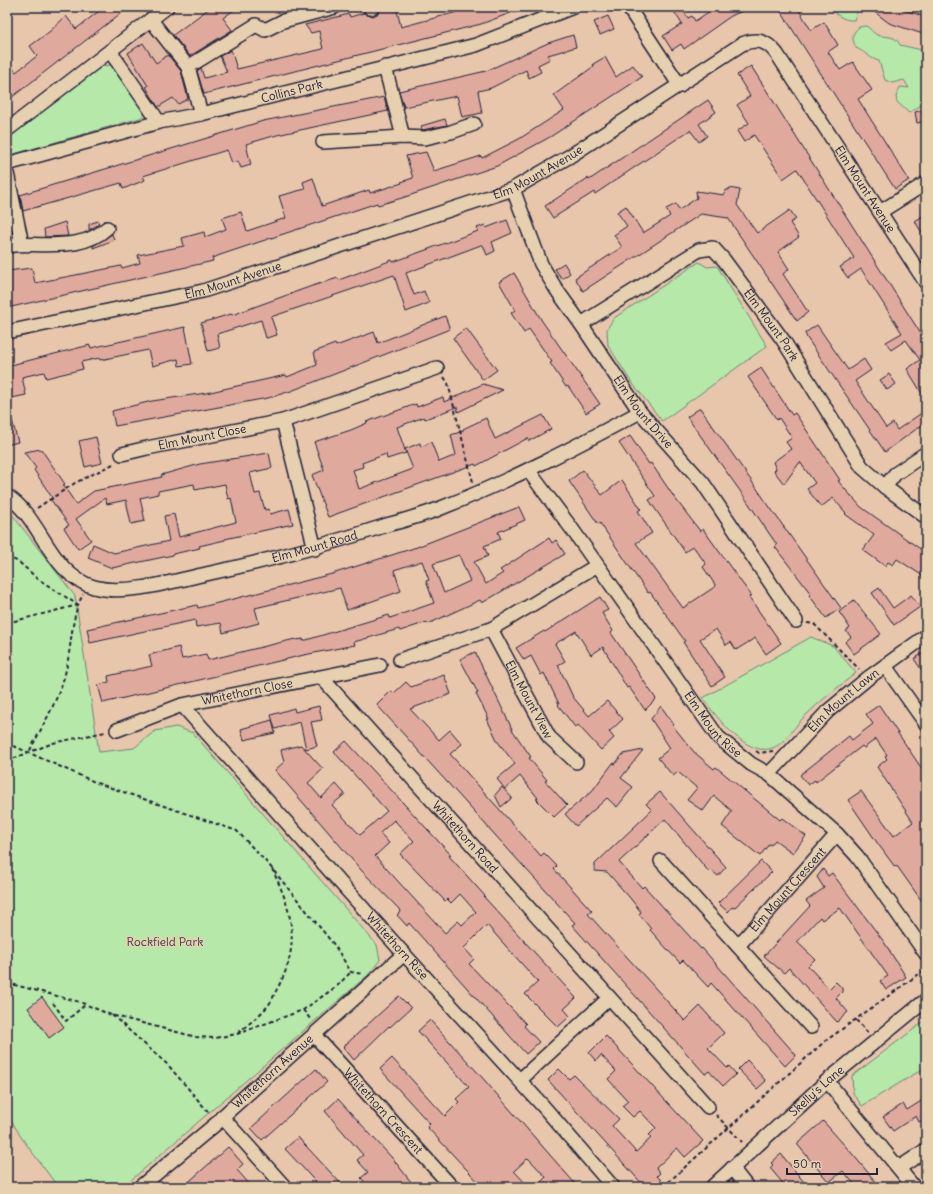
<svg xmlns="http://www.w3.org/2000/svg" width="933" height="1194" font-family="Delius,sans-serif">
<rect width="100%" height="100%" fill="#e7c6ac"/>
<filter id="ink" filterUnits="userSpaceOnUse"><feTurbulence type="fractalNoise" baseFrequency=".025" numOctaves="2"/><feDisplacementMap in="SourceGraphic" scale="8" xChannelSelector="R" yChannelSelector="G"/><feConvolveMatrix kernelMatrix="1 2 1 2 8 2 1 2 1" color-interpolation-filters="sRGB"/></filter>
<g filter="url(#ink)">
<!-- built -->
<path fill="#e1baa6" d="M158 27 186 67 198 111 165 116 157 109 126 59 127 46 142 34Z"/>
<!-- green -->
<path fill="#b5e8a9" stroke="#6c8572" d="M828 7H858L854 20C843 21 836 14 828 7Z
M866 26C870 28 873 33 877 35 886 38 895 34 900 45L926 51V102L909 113 897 102 896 97 900 87 909 88 904 80 892 83 885 80 879 61C870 59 866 52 856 48 852 39 851 34 859 27Z
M110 65 120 69 145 109V114L140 118 7 156V138L98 67Z
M699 262 707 267 717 266 767 346 662 421 630 380 608 345 607 329 614 318Z
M7 508 75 596 99 752 134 748 155 731 176 727 193 733 377 945 380 960 368 975 123 1187H58L21 1137 7 1113Z
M811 637 833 646 856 673C838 687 820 701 804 717 796 725 790 735 782 742 754 768 717 718 703 698Z
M926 1020V1067L862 1106 853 1093 852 1076Z"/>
<!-- building -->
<path fill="#e0a99e" stroke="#22223b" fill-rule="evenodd" d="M104 7H129L7 101V61L16 72 37 56 30 46 49 32 66 16 76 29Z
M211 7H238L223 18 232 30 190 56 173 35Z
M381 7H396L401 27 457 12 456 7 524 8 481 24 204 94 197 71 201 68 204 78 227 72 220 56 231 50 237 69 323 49 319 31 311 33 305 25 349 14 350 17 364 13 373 16 379 13Z
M671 7H681L688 18 692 16 695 21 716 7H751L731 16 684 49 681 44 672 50 663 36 682 24Z
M778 7H797L811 30 824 22 838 45 828 52 840 70 853 62 872 90 858 99 909 180 895 189Z
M868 7H895L926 17V35L889 23Z
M608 16 614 29 600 35 594 22Z
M573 35 576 47 548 55 550 59 538 65 541 72 529 78 526 70 491 88 478 91 482 113 462 117 457 96 404 107 399 91 486 71 548 43Z
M143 43 156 63 168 55 181 71 188 99 178 104 173 98 158 107 146 87 148 86 128 53Z
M605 57 616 77 633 65 642 77 550 137 497 166 402 198 378 205 377 203 226 253 212 258 213 261 7 308V271L32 268 35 283 121 266 122 268 140 263 138 255 184 246 182 238 204 232 205 237 226 229 222 218 241 212 247 231 286 218 279 196 305 189 303 182 313 178 322 206 369 190 370 193 402 183 401 182 413 178 406 156 426 152 434 171 481 156 482 158 519 139 564 110 554 95 594 66 593 64Z
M751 66 926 342V400L907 369 920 360 906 340 891 350 886 342 902 333 861 269 848 278 840 267 854 258 797 169 783 179 754 135 744 142 737 131 749 123 737 105 750 96 737 75Z
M384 97 388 111 277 135 246 144 251 165 241 168 238 161 232 163 227 150 143 176 145 180 123 189 121 183 23 211 20 195 263 121Z
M708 100 716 112 699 124 707 136 699 142 690 130 595 194 594 192 553 218 545 206 588 178 589 180Z
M924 110 926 121 917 123 915 112Z
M445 119 447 125 422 130 421 126Z
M729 188 740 190 737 205 757 233 790 210 796 219 790 223 799 237 778 252 789 269 783 274 808 312 797 321 728 218 701 214 583 291 575 278 622 247 614 235 627 226 617 212 626 206 643 233 670 216 666 209 676 204 679 210 697 198 696 191 724 195 725 190H729Z
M926 214V240L915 221Z
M507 220 512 233 492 242 495 251 487 255 483 245H481L406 273 414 295 424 291 429 303 406 312 394 275 271 317 277 335 266 338 261 320 217 334 220 348 208 351 201 323 231 314 232 315 312 286 338 278 339 280 392 260 393 262 478 231 477 228 485 225 486 228Z
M98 221 99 224 89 230V224Z
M65 222 68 236 45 237 44 229Z
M112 234 114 240 93 248V246Z
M564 263 570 273 562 279 555 269Z
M514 273 542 321 600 404 586 413 568 386 566 387 550 363 552 362 529 329 524 333 511 313 515 310 499 282Z
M445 316 450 329 291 391 268 398 115 426 112 411 152 401 206 393 286 375 287 377 317 365 314 352 335 344 336 346 374 332 378 343Z
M817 325 848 370 864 359 871 370 855 381 886 428 893 423 897 430 923 412 926 417V422L885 452 807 338 805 333Z
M185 327 192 364 179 366 178 359 152 366 148 350 100 360 99 358 81 362 83 369 46 378 44 372 22 377 26 395 7 399V366L90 345 91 348Z
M466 328 497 370 483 380 453 338Z
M761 368 792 415 795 413 840 480 838 481 861 507 926 553V578L897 559 893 565 888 562 885 566 863 550 874 535 845 514 846 513 833 498 821 507 807 489 815 483 800 462 784 484 774 471 776 469 773 462 791 449 786 442 792 438 779 418 777 420 748 377Z
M889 374 896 384 887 390 880 380Z
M483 384 503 390 458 412 457 407 425 419 424 417 397 427 406 453 387 459 386 454 362 463 363 467 353 470 359 489 413 469 405 449 420 443 421 447 431 442 439 462 456 455 451 435 463 431V429L486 418 495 439 543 415 551 429 529 441 528 438 476 466 475 464 328 517 312 475 324 470 314 442 351 430 367 423 366 422 416 404 417 407 443 397 444 402Z
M700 408 841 608 826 618 809 595 811 594 775 547 777 545 743 495 687 417Z
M10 413 18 442 7 445V414Z
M630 436 649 464 651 463 674 497 700 531 703 529 736 575 751 595 749 597 781 643 766 654 755 638 736 650 731 642 726 645 716 629 700 639 725 677 712 686 683 642 685 641 650 592 648 593 634 573 600 523 598 524 569 481 583 470 602 495 622 480 641 509 638 511 652 533 636 543 683 608 716 586 703 567 706 564 693 546 685 552 649 500 655 496 619 443Z
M96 437 102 463 85 467 79 441Z
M41 449 65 484 63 485 76 504 94 491 162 477 161 475 200 464 269 453 272 468 250 473 255 494 260 493 265 510 269 509 270 514 289 509 293 524 225 539V540L199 546 200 548 173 554V555L112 568 88 558 93 544 114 553 169 541 164 516 174 514 179 537 236 522 231 498 228 499 225 484 195 490 194 484 158 491V494L140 498 145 521 131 524 126 500 107 504 105 498 76 519 91 540 78 549 64 528 69 525 51 500 53 499 34 470 36 468 24 452Z
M519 507 525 520 498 532 501 539 484 546 488 556 474 562 486 584 503 573 500 570 549 538 552 543 556 540 565 554 482 603 480 600 428 624 427 622 400 631 399 629 354 642 355 645 304 655 103 703 98 685 109 682 108 676 152 666 149 655 179 647 182 659 206 654 208 660 295 639 296 640 303 639V641L389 615 390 618 434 603 426 581 429 580 422 561 394 570 401 591 347 610 340 588 255 608 259 623 223 633 221 623 196 627 195 620 90 643 87 629 197 605 198 608 332 574 417 547ZM459 555 470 581 444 593 433 564Z
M879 588 893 608 911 595 920 607 894 625 872 593Z
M600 597 608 610 602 613 613 631 611 633 656 699 645 710 629 687 627 688 603 647 591 655 576 631 555 644 565 661 558 665 573 697 589 716 607 701 623 719 609 732 614 738 601 750 578 725 575 727 558 705 559 704 544 673 541 675 531 656 524 660 516 648 544 631 545 632Z
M854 600 881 634 854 654 845 642 851 637 846 631 850 628 839 612Z
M926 651V676L914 659Z
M475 652 513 731 531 757 529 758 547 780 545 781 567 805 554 817 536 799 538 798 520 776 505 789 497 779 515 764 498 742 487 719H489L476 694 478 693 460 659Z
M444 675 451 694 410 709 439 740 450 730 462 744 450 754 541 856 544 853 557 866 554 869 592 911 588 914 685 1021 700 1006 724 1033 708 1048 727 1068 729 1066 736 1074 723 1086 709 1071 705 1074 572 925 575 923 377 705 391 691 394 693 406 682 411 687Z
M879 705 926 775V907L897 866 895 867 878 844 848 800 861 791 894 836 913 822 877 767 887 759 885 756 887 755 876 739 864 748 862 746 816 782 815 780 808 785 800 775 849 736 852 740 873 724 866 714Z
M319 706 322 720 311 722 317 746 306 749 300 722 275 729 271 715 294 708 295 712Z
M661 706 674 725 673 726 694 752 714 769 716 767 780 820 782 818 806 836 793 853 775 840 771 845 769 844 760 856 722 826 732 811 714 796 703 811 687 800 697 788 678 772 673 776 658 758 670 748 651 719Z
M272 720 275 733 244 740 241 729Z
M346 741 451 855 449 856 485 896 484 897 576 998 564 1009 570 1016 558 1027 525 994 538 982 487 925 464 948 474 959 469 964 526 1024 524 1026 539 1042 526 1054 409 923 407 926 397 915 400 912 399 909 361 870 275 770 284 762 281 750 301 745 323 769 308 783 321 798 336 784 345 794 332 805 360 835 387 811 334 752ZM394 820 414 841 400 854 445 901 447 899 451 903 460 894 476 912 462 925 458 921 445 933 375 856 389 843 380 833Z
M643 750 621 778 633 787 617 807 607 798 576 826 565 814 592 791 613 763 615 764 623 754Z
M502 787 512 798 501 807 495 795Z
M660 792 726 867 718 876 711 870 709 872 665 819 619 862 642 888 644 886 701 949 702 948 796 1055 785 1066 711 983 708 987 683 960 680 963 667 949 650 930 651 929 639 914 641 912 630 898 607 872 595 871V864L652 810 646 804Z
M761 861 772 872 734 908 732 907 728 912 718 903Z
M823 869 828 876 832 873 884 942 906 977 886 990 880 981 888 976 840 908 822 920 820 917 797 942 815 959 808 966 829 989 836 982 842 988V992L836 998 848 1012 837 1022 789 968 784 973 764 956 810 906 806 901 824 888 817 877Z
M399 996 411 1008 390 1027 389 1026 354 1060 343 1047Z
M42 997 64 1027 49 1038 28 1008Z
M430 1020 479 1074 578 1187H536L546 1177 528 1158 514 1171 529 1187H483L427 1127 430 1124 380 1069 392 1058 445 1116 459 1102 456 1099 469 1087 418 1031Z
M606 1036 703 1141 685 1157 677 1148 656 1168 660 1173 657 1176 661 1180 653 1187H645L548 1080 559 1069 569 1079 574 1075 619 1119 612 1126 636 1152 652 1137 649 1135 656 1128 640 1111 633 1117 622 1106 628 1101 608 1079 616 1071 601 1055 596 1061 589 1053Z
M747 1060 766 1081 757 1089 738 1069Z
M316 1069 327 1082 262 1140 251 1128Z
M926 1098V1118L919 1122 916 1116 893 1131 883 1117 903 1104 907 1110Z
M338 1099 393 1159 415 1187H369L361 1178 368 1172 357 1160 363 1155 325 1111Z
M823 1121 855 1157 880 1187H857L843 1171 829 1182 816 1167 797 1144Z
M298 1137 305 1145 344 1187H320L303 1168 285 1149Z
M228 1147 243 1164 237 1170 252 1187H183Z
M781 1154 795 1171 808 1187H786L770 1168 773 1165 771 1163Z"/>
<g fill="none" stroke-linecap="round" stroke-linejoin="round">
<!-- minor casing -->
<g stroke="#22223b" stroke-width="16">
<g id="minor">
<path d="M628 7 680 86"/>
<path d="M370 8 373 7"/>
<path d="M151 20 188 67 201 114"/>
<path d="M110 51 159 122"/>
<path d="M188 67 256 25 265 30 283 21 335 7"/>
<path d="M385 67 403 137"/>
<path d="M7 130 167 7"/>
<path d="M323 142 403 137 425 138 451 132 474 124"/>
<path id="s1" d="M7 164 159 122 201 114 476 45 573 7"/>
<path d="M7 173 22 244"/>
<path id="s2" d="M513 189 541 264 556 289 581 324 640 412 703 483 796 621"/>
<path d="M880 212 926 183"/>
<path d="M7 246C40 241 80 253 107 228"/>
<path id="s3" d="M581 324 699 250 713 248 724 260 783 340 862 467 885 487 926 517"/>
<path id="s4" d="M7 332 203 291 513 189 570 156 742 44C758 38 767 41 777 54L926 283"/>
<path d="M283 421 315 549"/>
<path id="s5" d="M122 454 147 448 283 421 437 368"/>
<path id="s6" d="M528 470 572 529 718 737 751 764 769 774 837 834 857 856 926 954"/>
<path d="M885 487 895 474 926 453"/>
<path id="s7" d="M7 496C43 519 48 573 94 587 125 596 174 581 206 574 267 561 327 545 387 525 405 520 424 515 441 508 510 481 575 447 640 412"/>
<path id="s8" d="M491 629 549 737 576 762"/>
<path d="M400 660 491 629 596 566"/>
<path d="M885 666 926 724"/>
<path id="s9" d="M322 678 708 1107"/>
<path id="s10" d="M182 705 404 954 543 1106 613 1187"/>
<path id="s11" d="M117 730 182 705 380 665"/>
<path id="s12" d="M769 774 828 711 868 678 926 636"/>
<path d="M661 861 811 1027"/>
<path id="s13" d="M738 946 837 834"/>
<path id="s14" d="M314 1035 452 1187"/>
<path d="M520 1080 609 998"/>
<path d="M827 1081 914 1187"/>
<path d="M222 1117 285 1187"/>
<path d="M732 1168 747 1187"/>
<path d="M899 1168 926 1150"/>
<path id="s15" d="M140 1187 217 1123 222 1117 404 954"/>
<path id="s16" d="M712 1187 827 1081 926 1000"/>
</g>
</g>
<!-- path -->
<path stroke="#22223b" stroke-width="2" stroke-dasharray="4 3" stroke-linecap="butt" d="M444 377 448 383 473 482
M37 508 75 483 115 463
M7 556 20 563 38 579 78 605 83 594
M7 623 78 605C71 626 71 648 66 670 59 699 43 725 29 752
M807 623 814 624 859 669
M7 743 97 783 237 831 269 865 314 920 335 946 351 972 363 974
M756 751 759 753 773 751
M7 761 53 743 105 732
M7 983 80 1002 111 1015 196 1037 215 1038 237 1034 303 1010 337 986 351 972
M53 1003 66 1021 86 1004
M303 1010 311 1020
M112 1015 168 1065 210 1114
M856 1020 868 1033
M238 1033C247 1025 258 1017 266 1008 271 1003 274 995 277 989 301 947 293 911 272 869
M716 1115 742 1142
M663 1187 824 1042 926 969"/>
<!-- minor -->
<use href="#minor" stroke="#e7d0b0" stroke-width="13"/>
</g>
</g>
<g text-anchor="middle" stroke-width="3" stroke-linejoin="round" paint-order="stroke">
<!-- street labels -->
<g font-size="12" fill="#22223b" stroke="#e7d0b0">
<text dy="4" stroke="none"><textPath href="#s1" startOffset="294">Collins Park</textPath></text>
<text dy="4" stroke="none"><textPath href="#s4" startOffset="556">Elm Mount Avenue</textPath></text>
<text dy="4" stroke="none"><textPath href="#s4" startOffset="999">Elm Mount Avenue</textPath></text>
<text dy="4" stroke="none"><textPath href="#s4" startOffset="232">Elm Mount Avenue</textPath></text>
<text dy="4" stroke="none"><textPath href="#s3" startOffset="250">Elm Mount Park</textPath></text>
<text dy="4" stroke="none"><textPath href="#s2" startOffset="260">Elm Mount Drive</textPath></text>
<text dy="4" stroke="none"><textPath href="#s5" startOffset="82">Elm Mount Close</textPath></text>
<text dy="4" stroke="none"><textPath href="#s7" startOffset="354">Elm Mount Road</textPath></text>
<text dy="4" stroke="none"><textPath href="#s11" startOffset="136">Whitethorn Close</textPath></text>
<text dy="4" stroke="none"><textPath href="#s8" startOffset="80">Elm Mount View</textPath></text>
<text dy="4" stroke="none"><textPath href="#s12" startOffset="105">Elm Mount Lawn</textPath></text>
<text dy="4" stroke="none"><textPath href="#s6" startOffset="315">Elm Mount Rise</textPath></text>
<text dy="4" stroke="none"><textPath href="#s9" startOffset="214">Whitethorn Road</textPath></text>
<text dy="4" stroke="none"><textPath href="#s13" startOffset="75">Elm Mount Crescent</textPath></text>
<text dy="4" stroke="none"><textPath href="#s10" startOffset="323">Whitethorn Rise</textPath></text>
<text dy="4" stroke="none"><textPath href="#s15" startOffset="176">Whitethorn Avenue</textPath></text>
<text dy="4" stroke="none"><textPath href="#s16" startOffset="142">Skelly's Lane</textPath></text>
<text dy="4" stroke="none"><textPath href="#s14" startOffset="103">Whitethorn Crescent</textPath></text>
</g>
<!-- park labels -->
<g font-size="12" fill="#38404c" stroke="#e7d0b0">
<text x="165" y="946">Rockfield Park</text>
</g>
</g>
<!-- margin -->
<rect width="933" height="1194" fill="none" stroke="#e7d0b0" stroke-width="24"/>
<rect x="12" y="12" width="909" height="1170" fill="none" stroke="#22223b" stroke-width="1.5" filter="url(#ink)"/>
<!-- scale -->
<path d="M787 1168v6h90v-6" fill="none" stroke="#22223b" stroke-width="2"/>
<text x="793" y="1168" font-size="12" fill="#22223b" stroke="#e7d0b0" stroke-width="3" paint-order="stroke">50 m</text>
</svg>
